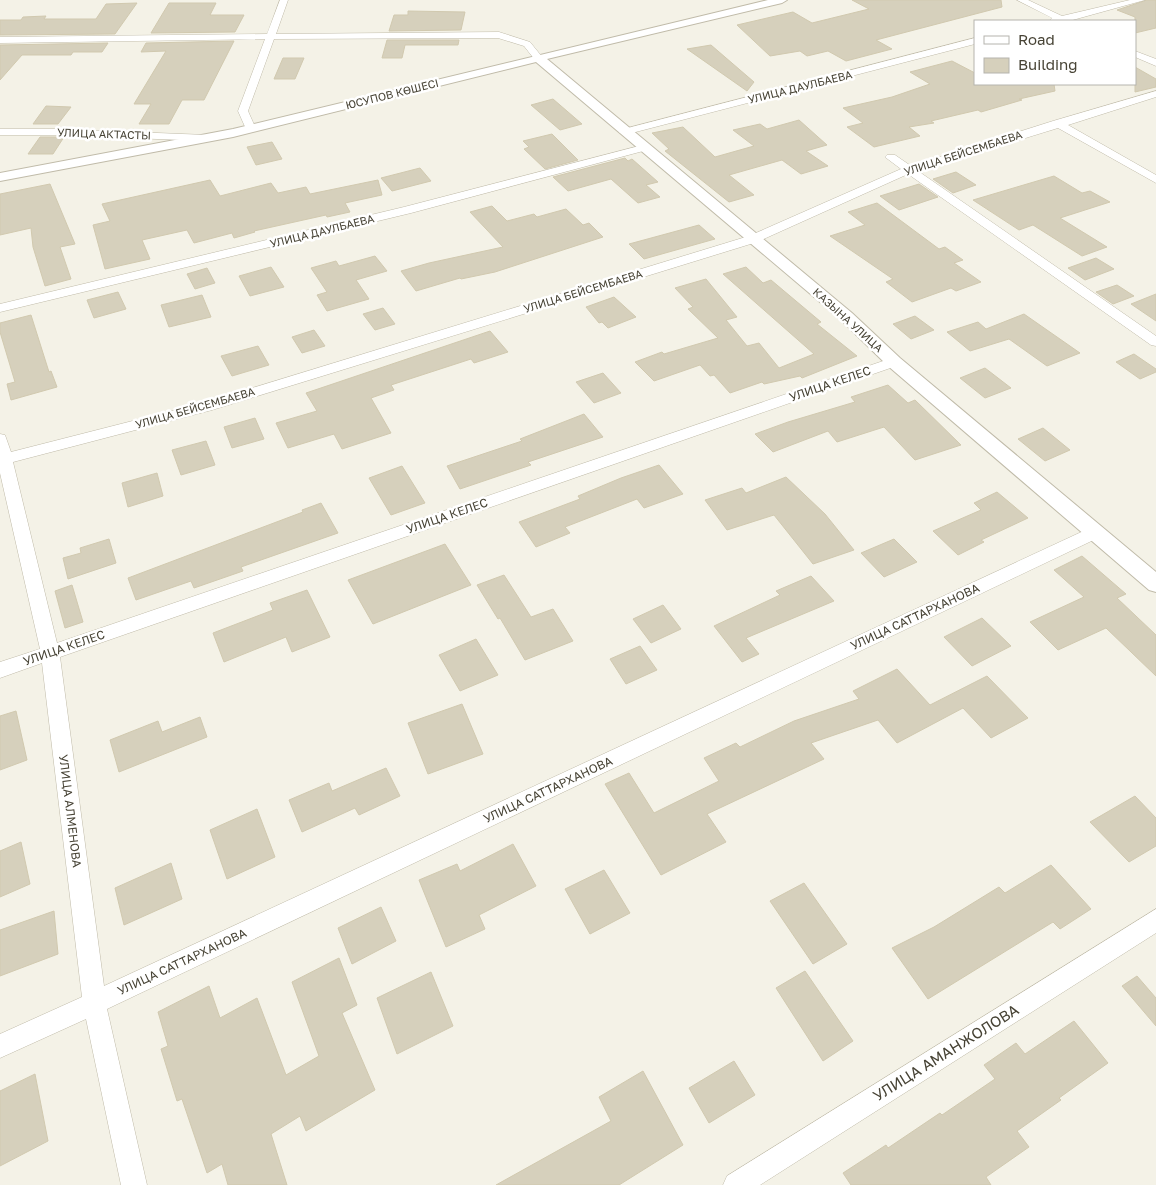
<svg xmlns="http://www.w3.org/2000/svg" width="1156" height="1185" font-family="'Golos Text',sans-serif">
<rect width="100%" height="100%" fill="#f4f2e7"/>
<!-- building -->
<path fill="#d6d0bc" stroke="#d1c9af" d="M852 0H1001L1002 7 876 40 892 49 846 61 828 51 807 56 800 51 770 56 737 25 793 12 812 23 869 9Z
M1147 0H1156V28L1135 33V17L1117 10Z
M137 3 115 34 0 35V20H21L23 17 46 16 44 19H96L106 4Z
M169 3H216L210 15H244L235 32 151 33Z
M408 11 465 12 461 30 389 31 394 15H408Z
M387 40H459L458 45H405L402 58H382Z
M234 41 204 100H182L169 124H139L151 104H134L166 51 141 52 146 43Z
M108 43 102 52H73L71 55H22L0 80V45Z
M711 45 754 82 747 91 687 49Z
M283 58H304L295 79H274Z
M952 61 975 73V84H1054L1055 91 1019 99 1022 100 981 112 978 110 931 121 934 123 909 127 920 136 874 147 847 127 863 123 843 108 892 97 930 84 910 72Z
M1135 67 1156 79V87L1135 92Z
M553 99 582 124 560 130 531 105Z
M46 106 71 107 58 124H33Z
M799 120 827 145 806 151 828 166 801 174 782 160 729 175 754 195 729 202 665 151 669 149 652 133 683 127 715 157 754 146 733 130 760 124 767 129Z
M552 134 578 160 545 169 524 149 529 147 523 141Z
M40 137H64L53 154H28Z
M272 142 282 159 256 165 247 147Z
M625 158 628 161 632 159 658 182 646 185 660 197 638 203 611 179 568 191 553 177Z
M420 168 431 181 392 191 381 178Z
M956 172 976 185 953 193 933 179Z
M1054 176 1082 193 1090 191 1110 202 1060 218 1107 247 1082 256 1033 225 1019 230 973 200Z
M210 180 220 196 271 183 278 193 306 187 310 194 378 180 382 195 345 203 350 212 327 217 326 215 254 231 255 232 234 238 232 233 194 243 187 230 142 240 150 259 105 269 93 225 110 221 102 204Z
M50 184 75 244 60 247 71 279 45 286 33 247 31 228 0 235V194Z
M919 184 938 197 899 210 880 196Z
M877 203 939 249 945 247 963 260 954 263 981 282 956 291 951 288 912 302 886 282 893 279 830 236 865 225 848 212Z
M492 206 507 221 534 214 537 217 566 209 583 225 589 223 603 237 495 272 461 279 460 278 416 291 401 271 429 263 503 247 470 212Z
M699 225 715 239 644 259 629 244Z
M375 256 387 271 356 280 369 299 327 311 317 295 327 292 311 268 336 261 339 266Z
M1096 258 1114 269 1085 280 1068 268Z
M271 267 284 287 250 296 239 276Z
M746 267 763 283 771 280 821 322 817 324 857 356 802 378 800 376 764 384 762 382 730 393 714 375 710 376 700 365 654 381 635 362 662 352 664 354 718 338 688 309 693 307 675 288 706 279 737 317 726 320 747 346 759 343 779 368 814 354 723 274Z
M207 268 215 283 195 289 187 274Z
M1117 285 1134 296 1113 304 1096 292Z
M118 292 126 309 94 318 87 300Z
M1156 294V321L1131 304Z
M202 295 211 317 169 327 161 305Z
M614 297 636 317 608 328 602 322 599 323 586 307Z
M383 308 395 324 375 330 363 314Z
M1024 314 1080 353 1047 366 1009 339 970 351 947 332 978 322 986 329Z
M31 315 49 372 51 371 57 387 11 400 7 384 15 382 0 332V323Z
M915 316 934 330 911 339 893 324Z
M314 330 325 346 302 353 292 337Z
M490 331 508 352 474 363 471 359 391 385 394 390 371 398 391 433 342 449 334 434 288 448 276 423 317 411 306 393Z
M258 346 269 365 232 376 221 356Z
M1134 354 1156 369V372L1140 379 1116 362Z
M985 368 1011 388 985 398 960 378Z
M603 373 621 393 594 403 576 382Z
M888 385 908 403 915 400 961 445 915 460 884 427 837 442 828 431 773 452 755 434 788 422 855 402 851 397Z
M584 414 603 437 528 462 531 465 460 489 447 466 522 441 520 439Z
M255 418 264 439 232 448 224 427Z
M1043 428 1070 450 1045 461 1018 439Z
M206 441 215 465 181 475 172 450Z
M659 465 683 494 644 508 637 499 565 527 570 533 536 547 519 522 580 499 578 496 621 478Z
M402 466 425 503 391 515 369 478Z
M157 473 163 496 128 507 122 483Z
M786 477 825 514 854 550 813 564 774 515 727 530 705 500 742 488 746 493Z
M997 492 1028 518 981 540 984 542 958 555 933 531 981 510 974 503Z
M321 503 338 533 241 567 243 571 194 588 191 581 136 600 128 578 303 512 302 510Z
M109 539 116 563 68 579 63 558 81 553 80 548Z
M894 539 917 562 884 577 861 553Z
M445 544 471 585 373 624 348 580Z
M1082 556 1126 594 1117 598 1156 635V676L1106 628 1058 650 1030 622 1084 597 1054 570Z
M504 575 531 617 553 609 573 641 525 660 500 618 498 619 477 585Z
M811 576 834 601 746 638 759 654 742 662 714 626 780 595 776 591Z
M72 585 83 622 65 628 55 591Z
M307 590 330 637 292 652 286 637 224 662 213 633 273 610 270 603Z
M663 605 681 629 651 643 633 619Z
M982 618 1011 646 972 666 944 637Z
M476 639 498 675 460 691 439 655Z
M640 646 657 670 626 684 610 659Z
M897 669 930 705 987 676 1028 718 991 738 963 708 897 743 878 720 811 743 824 759 707 814 726 842 661 875 605 784 629 773 654 813 719 781 704 758 736 743 740 747 794 721 859 699 853 691Z
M462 704 483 754 428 774 408 723Z
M16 711 27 760 0 770V716Z
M200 717 207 737 119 772 110 740 158 721 162 732Z
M386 768 400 796 359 815 355 808 302 832 289 800 329 783 332 791Z
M1135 796 1156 818V846L1129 862 1090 822Z
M257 809 275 857 227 879 210 830Z
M21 842 30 884 0 897V851Z
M513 844 536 886 479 915 485 929 446 947 419 880 457 864 460 871Z
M171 863 182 899 124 925 115 888Z
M1051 865 1091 909 1060 929 1053 922 928 999 892 948 934 927 999 887 1005 893Z
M604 870 630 913 590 934 565 889Z
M804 883 847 944 813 964 770 901Z
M381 907 396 941 352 964 338 928Z
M54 911 58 954 0 976V930Z
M339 958 357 1005 342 1013 375 1090 306 1131 300 1116 271 1134 287 1185H228L222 1164 207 1173 182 1099 177 1101 161 1049 168 1046 158 1012 209 986 220 1018 257 998 286 1075 319 1056 292 982Z
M805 971 853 1041 823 1061 776 988Z
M431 972 453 1026 397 1054 377 998Z
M1137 976 1156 998V1026L1122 986Z
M1074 1021 1108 1063 1059 1098 1061 1100 1017 1131 1029 1147 986 1177 991 1185H851L843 1173 886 1145 888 1148 940 1113 942 1115 995 1079 984 1065 1016 1043 1025 1054Z
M734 1061 755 1095 709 1123 689 1088Z
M643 1071 683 1145 619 1185H496L611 1121 599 1097Z
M35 1074 48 1141 0 1166V1091Z"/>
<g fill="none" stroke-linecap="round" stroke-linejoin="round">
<!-- minor casing -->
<g stroke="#c0bba9" stroke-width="1">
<path id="minor" d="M280 0H288L276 34 499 32 530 42 543 58 538 61 535 60 524 46 498 38 274 39 248 111 256 129 251 132 246 129 238 111 265 39 0 43V37L267 34Z
M1017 0H1028L1062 16 1130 0H1145L1069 21H1049L1052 18Z
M975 38V44L624 135 619 132 620 130Z
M1135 51 1156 59V66L1135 57Z
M1156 91V97L1068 125 1156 175V183L1058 128 918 171 1156 336V346L1151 345 908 174 757 242 212 410 13 462 57 643 889 359H899L901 362 899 365 60 657 104 986 1090 528 1096 526 1102 528 1104 532 1102 536 107 1009 147 1185H121L86 1019 0 1058V1034L82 997 42 663 0 678V662L40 649 0 473V434L5 435 11 452 203 403 749 236 901 169 885 157 887 155H895L911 166 1053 121Z
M0 129H58L207 135 212 138 207 141 58 135H0Z
M643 145 647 146 649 148 647 150 411 213 0 312V304L404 207Z
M1156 909V933L760 1185H723L727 1176Z"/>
</g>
<!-- tertiary casing -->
<g stroke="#c0bba9" stroke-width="2">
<path id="tertiary" d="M768 0H787L782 3 547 59 852 313 900 358 1156 572V592L1149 590 888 366 840 319 536 62 233 137 0 181V173L233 129Z"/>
</g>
<!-- minor -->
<use href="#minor" fill="#fff" fill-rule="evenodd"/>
<!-- tertiary -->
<use href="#tertiary" fill="#fff" fill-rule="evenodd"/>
</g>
<g text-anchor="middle" stroke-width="5" stroke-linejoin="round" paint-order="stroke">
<!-- far-street labels -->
<g font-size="11" fill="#474335" stroke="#fff">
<text transform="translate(800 87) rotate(-14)" y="4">УЛИЦА ДАУЛБАЕВА</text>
<text transform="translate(392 94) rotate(-14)" y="4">ЮСУПОВ КӨШЕСІ</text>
<text transform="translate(104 134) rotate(2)" y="4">УЛИЦА АКТАСТЫ</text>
<text transform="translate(963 153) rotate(-18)" y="4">УЛИЦА БЕЙСЕМБАЕВА</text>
<text transform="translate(322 231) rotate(-14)" y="4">УЛИЦА ДАУЛБАЕВА</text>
<text transform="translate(583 291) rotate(-17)" y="4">УЛИЦА БЕЙСЕМБАЕВА</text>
<text transform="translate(848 320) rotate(42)" y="4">КАЗЫНА УЛИЦА</text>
<text transform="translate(195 408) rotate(-16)" y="4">УЛИЦА БЕЙСЕМБАЕВА</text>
</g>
<!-- street labels -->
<g font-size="12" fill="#474335" stroke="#fff">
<text transform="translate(830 384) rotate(-19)" y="4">УЛИЦА КЕЛЕС</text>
<text transform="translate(447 516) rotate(-19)" y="4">УЛИЦА КЕЛЕС</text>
<text transform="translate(915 617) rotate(-25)" y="4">УЛИЦА САТТАРХАНОВА</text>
<text transform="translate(64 648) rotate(-19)" y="4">УЛИЦА КЕЛЕС</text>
<text transform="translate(548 790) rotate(-25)" y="4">УЛИЦА САТТАРХАНОВА</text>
<text transform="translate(70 811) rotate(83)" y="4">УЛИЦА АЛМЕНОВА</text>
<text transform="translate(182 962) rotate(-25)" y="4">УЛИЦА САТТАРХАНОВА</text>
</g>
<!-- near-street labels -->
<g font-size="15" fill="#474335" stroke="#fff">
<text transform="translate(946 1053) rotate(-32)" y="5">УЛИЦА АМАНЖОЛОВА</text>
</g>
</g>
<!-- legend -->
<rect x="974" y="20" width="162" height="65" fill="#ffffff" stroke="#b5b4ae"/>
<rect x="984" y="36" width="25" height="8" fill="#ffffff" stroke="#b5b4ae"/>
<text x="1018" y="45" font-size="15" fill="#474335">Road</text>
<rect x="984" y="58" width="25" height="15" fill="#d6d0bc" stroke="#b5b4ae"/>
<text x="1018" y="70" font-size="15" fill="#474335">Building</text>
</svg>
